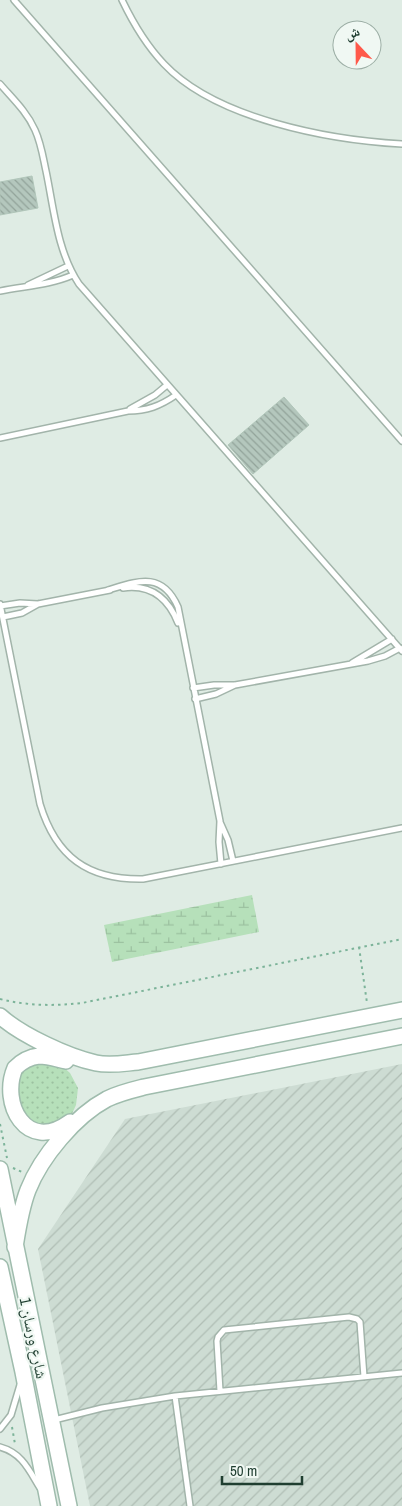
<svg xmlns="http://www.w3.org/2000/svg" width="402" height="1506" font-family="'Archivo Narrow','Noto Naskh Arabic',sans-serif">
<defs>
<pattern id="industrial-furrows" width="10" height="10" patternUnits="userSpaceOnUse" patternTransform="scale(1.25)"><rect width="10" height="10" fill="#cddcd3"/><path d="M-1 1l2-2M0 10L10 0M9 11l2-2" fill="none" stroke="#b0beb5"/></pattern>
<pattern id="grass-dots" width="8" height="8" patternUnits="userSpaceOnUse" patternTransform="scale(1.25)"><rect width="8" height="8" fill="#b6e0ba"/><path d="M2 2h.1M6 6h.1" fill="none" stroke="#9cc1a0" stroke-width="1.8" stroke-linecap="round"/></pattern>
<pattern id="wetland-marsh" width="20" height="14" patternUnits="userSpaceOnUse" patternTransform="scale(1.25)"><rect width="20" height="14" fill="#b6e0ba"/><path d="M1 5h8M5 5V1M11 12h8M15 12V8" fill="none" stroke="#9cc1a0"/></pattern>
<pattern id="building-back-hatch" width="6" height="6" patternUnits="userSpaceOnUse" patternTransform="scale(1.25)"><rect width="6" height="6" fill="#b4c7bd"/><path d="M-1 5l2 2M0 0l6 6M5-1l2 2" fill="none" stroke="#92a39a"/></pattern>
</defs>
<rect width="100%" height="100%" fill="#dfece4"/>
<!-- industrial -->
<path fill="url(#industrial-furrows)" d="M402 1064V1506H90L38 1249 125 1119Z"/>
<!-- grass -->
<path fill="url(#grass-dots)" d="M38 1061 61 1065 70 1073 78 1088 76 1105 71 1116 57 1126 28 1124 19 1117 18 1073Z"/>
<!-- wetland -->
<path fill="url(#wetland-marsh)" d="M252 895 259 932 112 962 104 925Z"/>
<!-- building -->
<path fill="url(#building-back-hatch)" stroke="#b1c6ba" d="M32 176 38 208 0 215V182Z
M284 397 309 425 253 474 228 445Z"/>
<g fill="none" stroke-linecap="round" stroke-linejoin="round">
<!-- lane casing -->
<g stroke="#a2b4aa" stroke-width="8">
<path id="lane" d="M14 0 402 441
M122 0C133 23 146 45 164 64 216 119 329 140 402 144
M0 84C13 99 27 112 35 130 41 143 43 157 46 171 54 209 57 251 79 284L402 651
M28 285 68 266
M0 291C25 286 50 285 73 275
M130 409 155 395 167 385
M0 438 128 411C147 411 160 406 176 395
M123 588C151 584 168 598 178 623
M108 590C138 581 162 571 178 607L220 821 219 842 221 864
M0 604 40 804C56 857 88 880 143 879L402 828
M0 606 20 603 38 604 110 590
M3 617 22 613 38 604
M352 663 392 639
M193 688 214 685H234
M195 699 216 694 235 685 368 661 385 656 400 648
M220 822 228 840 233 861
M220 1391 217 1341 218 1337 224 1330 349 1317 357 1319 360 1322 364 1377
M175 1396 190 1506
M54 1420 102 1408 175 1396 402 1373
M0 1429 11 1415 20 1385
M0 1447C22 1453 29 1470 40 1488"/>
</g>
<!-- secondary casing -->
<g stroke="#9fbcad" stroke-width="18">
<path id="secondary" d="M0 1016C21 1035 68 1057 96 1063 110 1066 125 1063 138 1062L402 1010
M66 1061C57 1059 48 1056 39 1056 30 1057 21 1062 15 1068 0 1103 26 1154 70 1122
M0 1169 69 1506
M15 1247C18 1228 21 1208 28 1190 41 1157 75 1116 107 1099 119 1093 132 1090 144 1087L402 1036
M0 1267 23 1372 49 1506"/>
</g>
<!-- path -->
<path stroke="#7cb399" stroke-width="2" stroke-dasharray="2.5 4" stroke-linecap="butt" d="M359 947 367 1003
M0 999C28 1006 54 1006 82 1003L402 939
M0 1124 7 1158
M13 1168 22 1172
M12 1427 15 1444"/>
<!-- lane -->
<use href="#lane" stroke="#fff" stroke-width="5"/>
<!-- secondary -->
<use href="#secondary" stroke="#fff" stroke-width="15"/>
</g>
<g text-anchor="middle" stroke-width="4.5" stroke-linejoin="round" paint-order="stroke">
<!-- street labels -->
<g font-size="16" fill="#1f3e30" stroke="#f0f8f3">
<text transform="translate(34 1338) rotate(78)" y="6">شارع ورسان 1</text>
</g>
</g>
<!-- north arrow -->
<g transform="translate(357 45) rotate(338)"><circle r="24" fill="#f0f8f3" stroke="#9caea5"/>
<path d="M0-4L9 19L0 12L-9 19Z" fill="#ff594a"/>
<text y="-8" font-size="14" font-weight="bold" text-anchor="middle" fill="#1f3e30">ش</text>
</g>
<!-- scale -->
<path d="M222 1476v8h80v-8" fill="none" stroke="#1f3e30" stroke-width="2.5"/>
<text x="230" y="1476" font-size="15" fill="#1f3e30" stroke="#f0f8f3" stroke-width="4" paint-order="stroke">50 m</text>
</svg>
